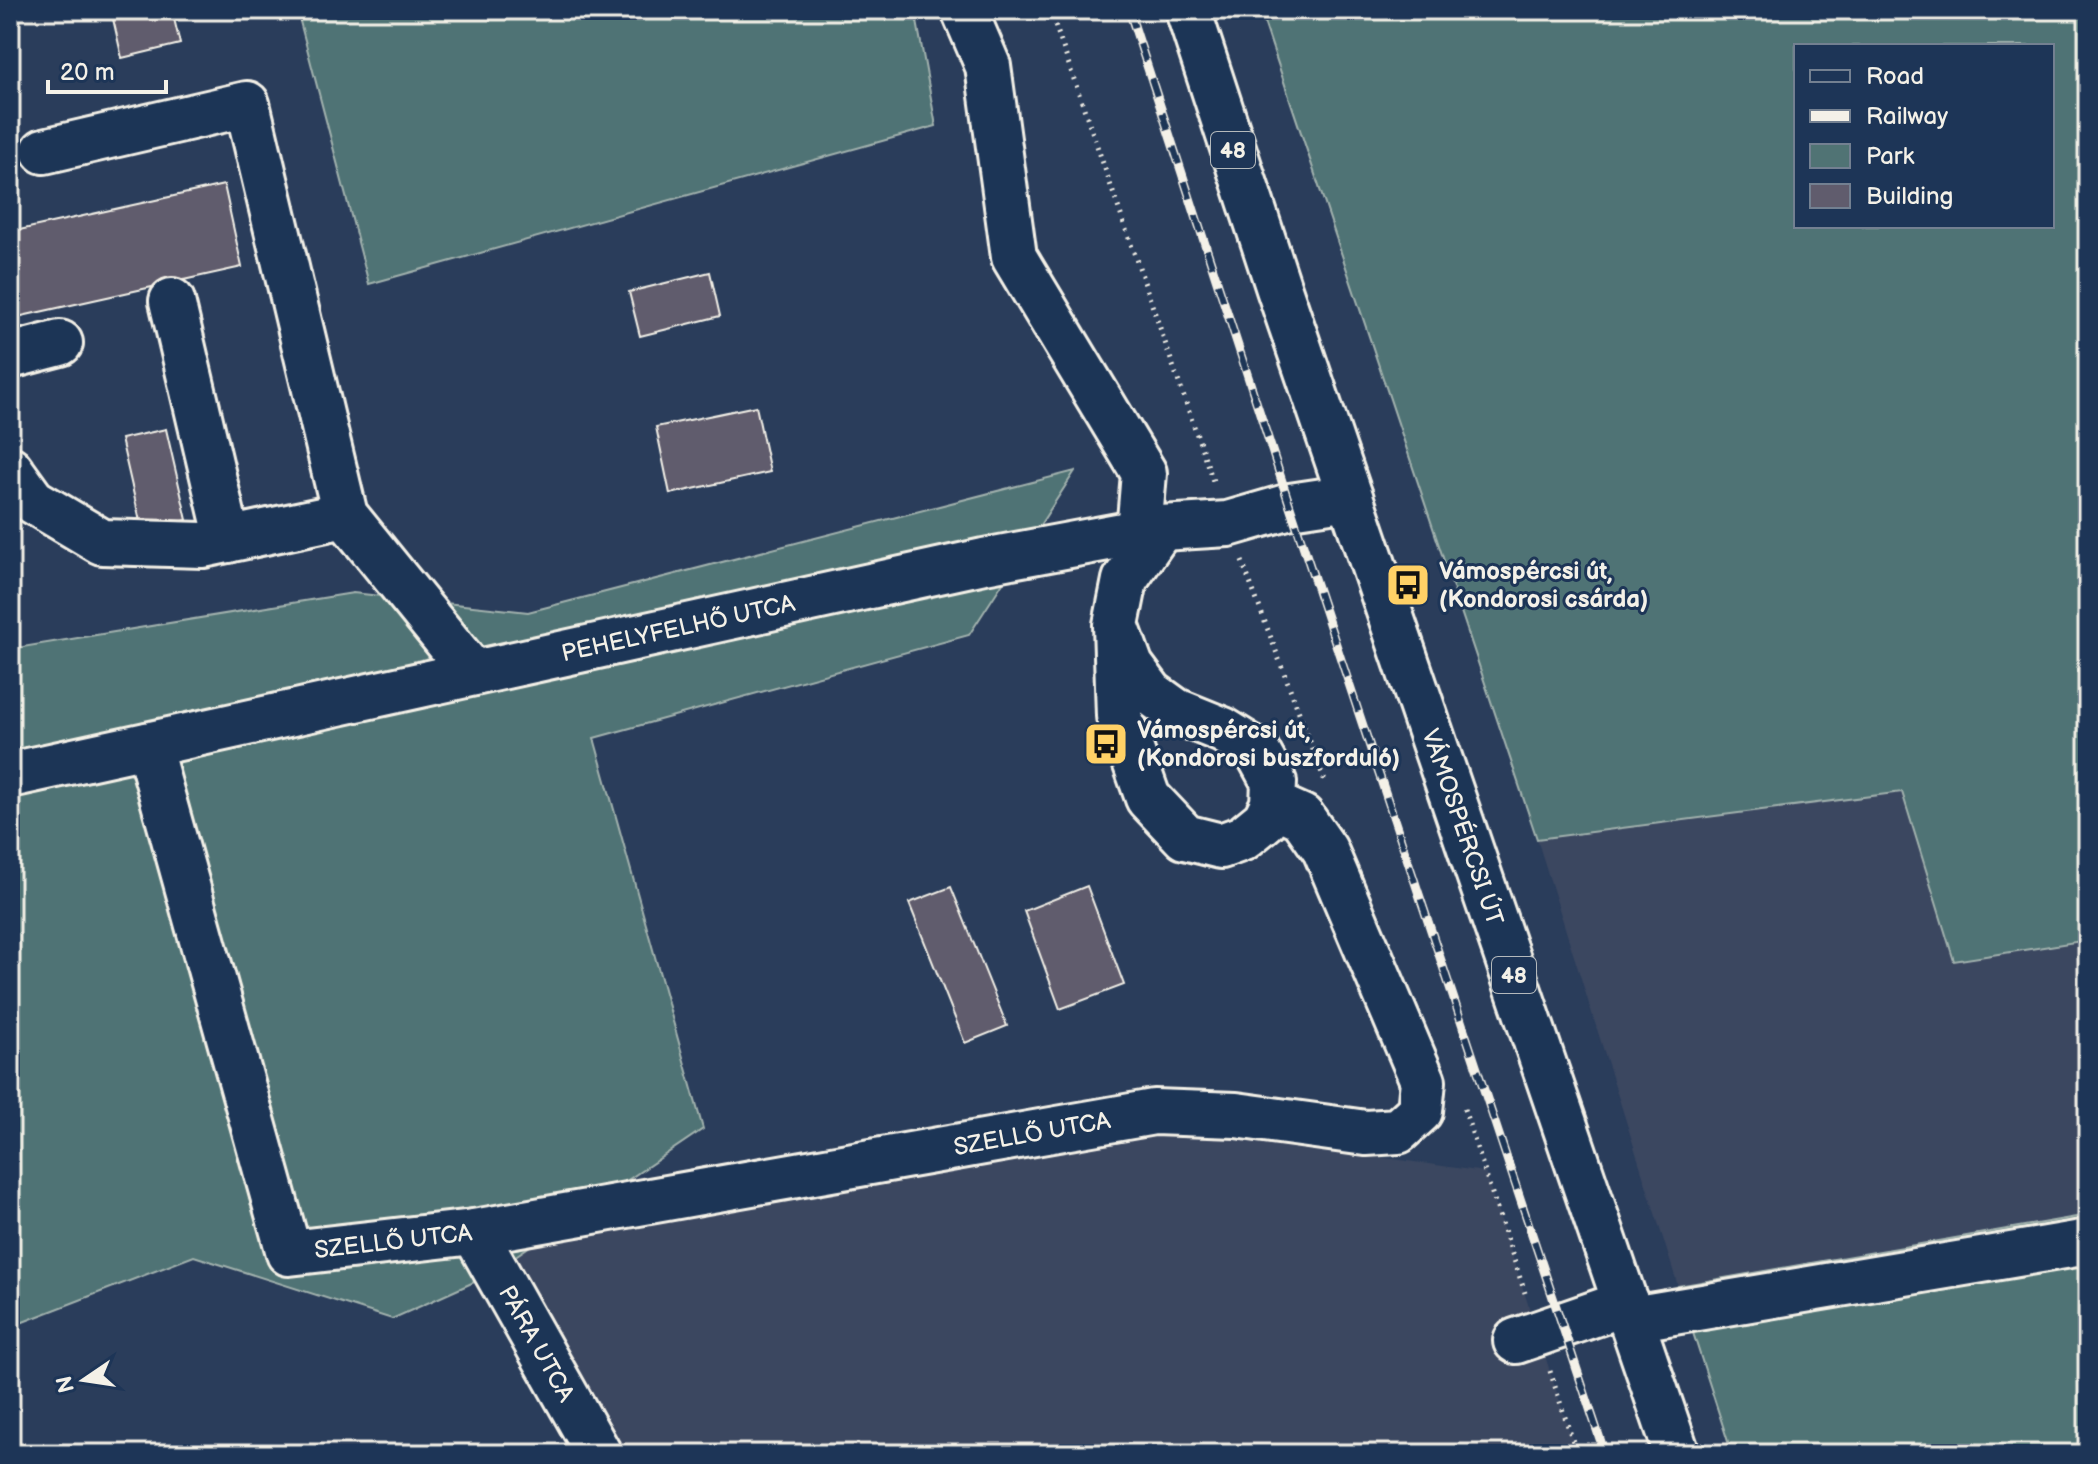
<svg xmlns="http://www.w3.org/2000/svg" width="2098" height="1464" font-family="'Balsamiq Sans',sans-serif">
<rect width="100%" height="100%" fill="#2a3d5b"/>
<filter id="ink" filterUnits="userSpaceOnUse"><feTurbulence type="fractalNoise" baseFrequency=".0125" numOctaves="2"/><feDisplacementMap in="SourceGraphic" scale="16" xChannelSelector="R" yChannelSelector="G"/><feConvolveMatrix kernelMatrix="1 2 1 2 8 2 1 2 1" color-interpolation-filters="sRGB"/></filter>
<g filter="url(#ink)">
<!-- built -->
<path fill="#3a4660" d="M1903 792 1954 961 2088 940V1215L1678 1286 1537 839Z
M1156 1125 1485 1172 1577 1454H579L483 1278 531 1245Z"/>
<!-- green -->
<path fill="#507374" stroke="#a2b2ae" stroke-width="2" fill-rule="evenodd" d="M297 10H915L936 126 369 284Z
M1260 10H2088V940L1954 961 1902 792 1537 839ZM1796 46H2052V226H1796Z
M1075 471 969 635 594 738 703 1129 483 1278 392 1319 194 1256 10 1327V649L353 593 528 612Z
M2088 1215V1454H1732L1678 1286Z"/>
<!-- building -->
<path fill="#605c6d" stroke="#f4f1e8" stroke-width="2" d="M111 10H172L180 44 122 58Z
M224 185 242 267 17 317 10 283V232Z
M710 272 720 316 640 336 629 292Z
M756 406 770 472 670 494 656 427Z
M166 429 187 520 142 530 121 439Z
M1087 886 1124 985 1060 1009 1024 911Z
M951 887 1007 1026 965 1043 909 903Z"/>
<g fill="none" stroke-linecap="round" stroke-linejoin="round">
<!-- minor casing -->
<g stroke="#f4f1e8" stroke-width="50">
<g id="minor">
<path d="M964 10 988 66 1014 257 1144 473 1139 532"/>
<path d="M44 151 247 104 345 515 473 673"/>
<path d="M172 301 228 540"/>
<path d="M10 356 60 343"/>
<path d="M10 469 33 501 102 542 203 545 345 515"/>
<path d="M1116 625 1131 666 1151 693 1176 711 1223 730 1257 751 1274 782 1273 804 1265 820 1243 838 1221 846 1185 837 1148 798 1119 716 1116 625 1125 580 1161 528"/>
<path id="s1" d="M148 745 289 1253 474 1232 1154 1112 1236 1115 1366 1133 1398 1131 1420 1111 1423 1081 1325 850 1302 817 1273 804"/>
<path id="s2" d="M10 775 984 561 1161 528 1228 524 1290 506 1350 497"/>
<path id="s3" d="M474 1232 599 1454"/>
<path d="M1632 1319 2088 1242"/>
<path d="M1516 1341 1626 1303"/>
</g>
</g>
<!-- major casing -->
<g stroke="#f4f1e8" stroke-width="50">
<g id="major">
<path id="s4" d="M1188 10 1279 289 1677 1454"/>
</g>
</g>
<!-- path -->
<path stroke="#f4f1e8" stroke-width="5" stroke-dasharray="2 6" stroke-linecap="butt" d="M1050 10 1214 484
M1242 561 1326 784
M1464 1109 1525 1293
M1550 1371 1577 1454"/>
<!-- minor -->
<use href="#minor" stroke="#1d3557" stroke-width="44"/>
<!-- major -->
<use href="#major" stroke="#1d3557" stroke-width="44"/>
<!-- rail casing -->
<g stroke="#f4f1e8" stroke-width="9">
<path id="rail" d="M1129 10 1290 506 1605 1454"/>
</g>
<!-- rail -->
<use href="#rail" stroke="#1d3557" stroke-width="6" stroke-dasharray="18" stroke-linecap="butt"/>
</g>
</g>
<!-- icons -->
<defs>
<g id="bus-square" transform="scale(2.3)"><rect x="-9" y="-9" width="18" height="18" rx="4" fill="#ffd166" stroke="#1d3557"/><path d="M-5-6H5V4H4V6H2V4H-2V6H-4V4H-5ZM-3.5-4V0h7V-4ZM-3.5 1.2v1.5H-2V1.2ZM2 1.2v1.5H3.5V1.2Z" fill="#111"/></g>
</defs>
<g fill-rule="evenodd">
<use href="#bus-square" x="1408" y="585"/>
<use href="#bus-square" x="1106" y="744"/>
</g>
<g text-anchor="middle" stroke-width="6" stroke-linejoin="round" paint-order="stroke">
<!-- shield labels -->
<g fill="#1d3557" stroke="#b4b9bc" stroke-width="2">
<rect x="1211" y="132" width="44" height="36" rx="6"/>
<rect x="1492" y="957" width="44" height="36" rx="6"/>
</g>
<g font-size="22" font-weight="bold" fill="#f4f1e8">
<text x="1233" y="158">48</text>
<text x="1514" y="983">48</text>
</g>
<!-- poi labels -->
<g font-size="24" font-weight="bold" fill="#f4f1e8" stroke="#1d3557" text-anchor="start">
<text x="1439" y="579">Vámospércsi út,<tspan x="1439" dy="28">(Kondorosi csárda)</tspan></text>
<text x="1137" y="738">Vámospércsi út,<tspan x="1137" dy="28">(Kondorosi buszforduló)</tspan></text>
</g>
<!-- street labels -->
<g font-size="24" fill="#f4f1e8" stroke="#1d3557">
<text dy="8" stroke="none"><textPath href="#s2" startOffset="684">PEHELYFELHŐ UTCA</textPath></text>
<text dy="8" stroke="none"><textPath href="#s4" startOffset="862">VÁMOSPÉRCSI ÚT</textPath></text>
<text dy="8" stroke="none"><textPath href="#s1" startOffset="1280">SZELLŐ UTCA</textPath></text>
<text dy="8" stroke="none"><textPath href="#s1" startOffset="632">SZELLŐ UTCA</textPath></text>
<text dy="8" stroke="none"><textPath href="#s3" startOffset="128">PÁRA UTCA</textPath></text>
</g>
</g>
<!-- margin -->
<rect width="2098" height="1464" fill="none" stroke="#1d3557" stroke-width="40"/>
<rect x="20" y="20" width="2058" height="1424" fill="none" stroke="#f4f1e8" stroke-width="3" filter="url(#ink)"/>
<!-- legend -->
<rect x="1794" y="44" width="260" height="184" fill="#1d3557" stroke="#738091" stroke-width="2"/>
<rect x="1810" y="70" width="40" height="12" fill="#1d3557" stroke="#738091" stroke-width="2"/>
<text x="1866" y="84" font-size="24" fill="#f4f1e8">Road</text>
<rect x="1810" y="110" width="40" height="12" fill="#f4f1e8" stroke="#738091" stroke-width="2"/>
<text x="1866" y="124" font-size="24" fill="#f4f1e8">Railway</text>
<rect x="1810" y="144" width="40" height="24" fill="#507374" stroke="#738091" stroke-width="2"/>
<text x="1866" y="164" font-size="24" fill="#f4f1e8">Park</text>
<rect x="1810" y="184" width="40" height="24" fill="#605c6d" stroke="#738091" stroke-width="2"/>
<text x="1866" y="204" font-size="24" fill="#f4f1e8">Building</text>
<!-- north arrow -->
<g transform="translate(84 1380) rotate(257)" stroke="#1d3557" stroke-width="6" paint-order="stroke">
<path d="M0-6L14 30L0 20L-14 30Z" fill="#f4f1e8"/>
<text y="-12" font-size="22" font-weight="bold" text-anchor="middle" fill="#f4f1e8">N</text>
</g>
<!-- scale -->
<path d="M48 80v12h118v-12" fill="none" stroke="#f4f1e8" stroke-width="4"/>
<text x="60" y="80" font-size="24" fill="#f4f1e8" stroke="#1d3557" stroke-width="6" paint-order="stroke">20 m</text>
</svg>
